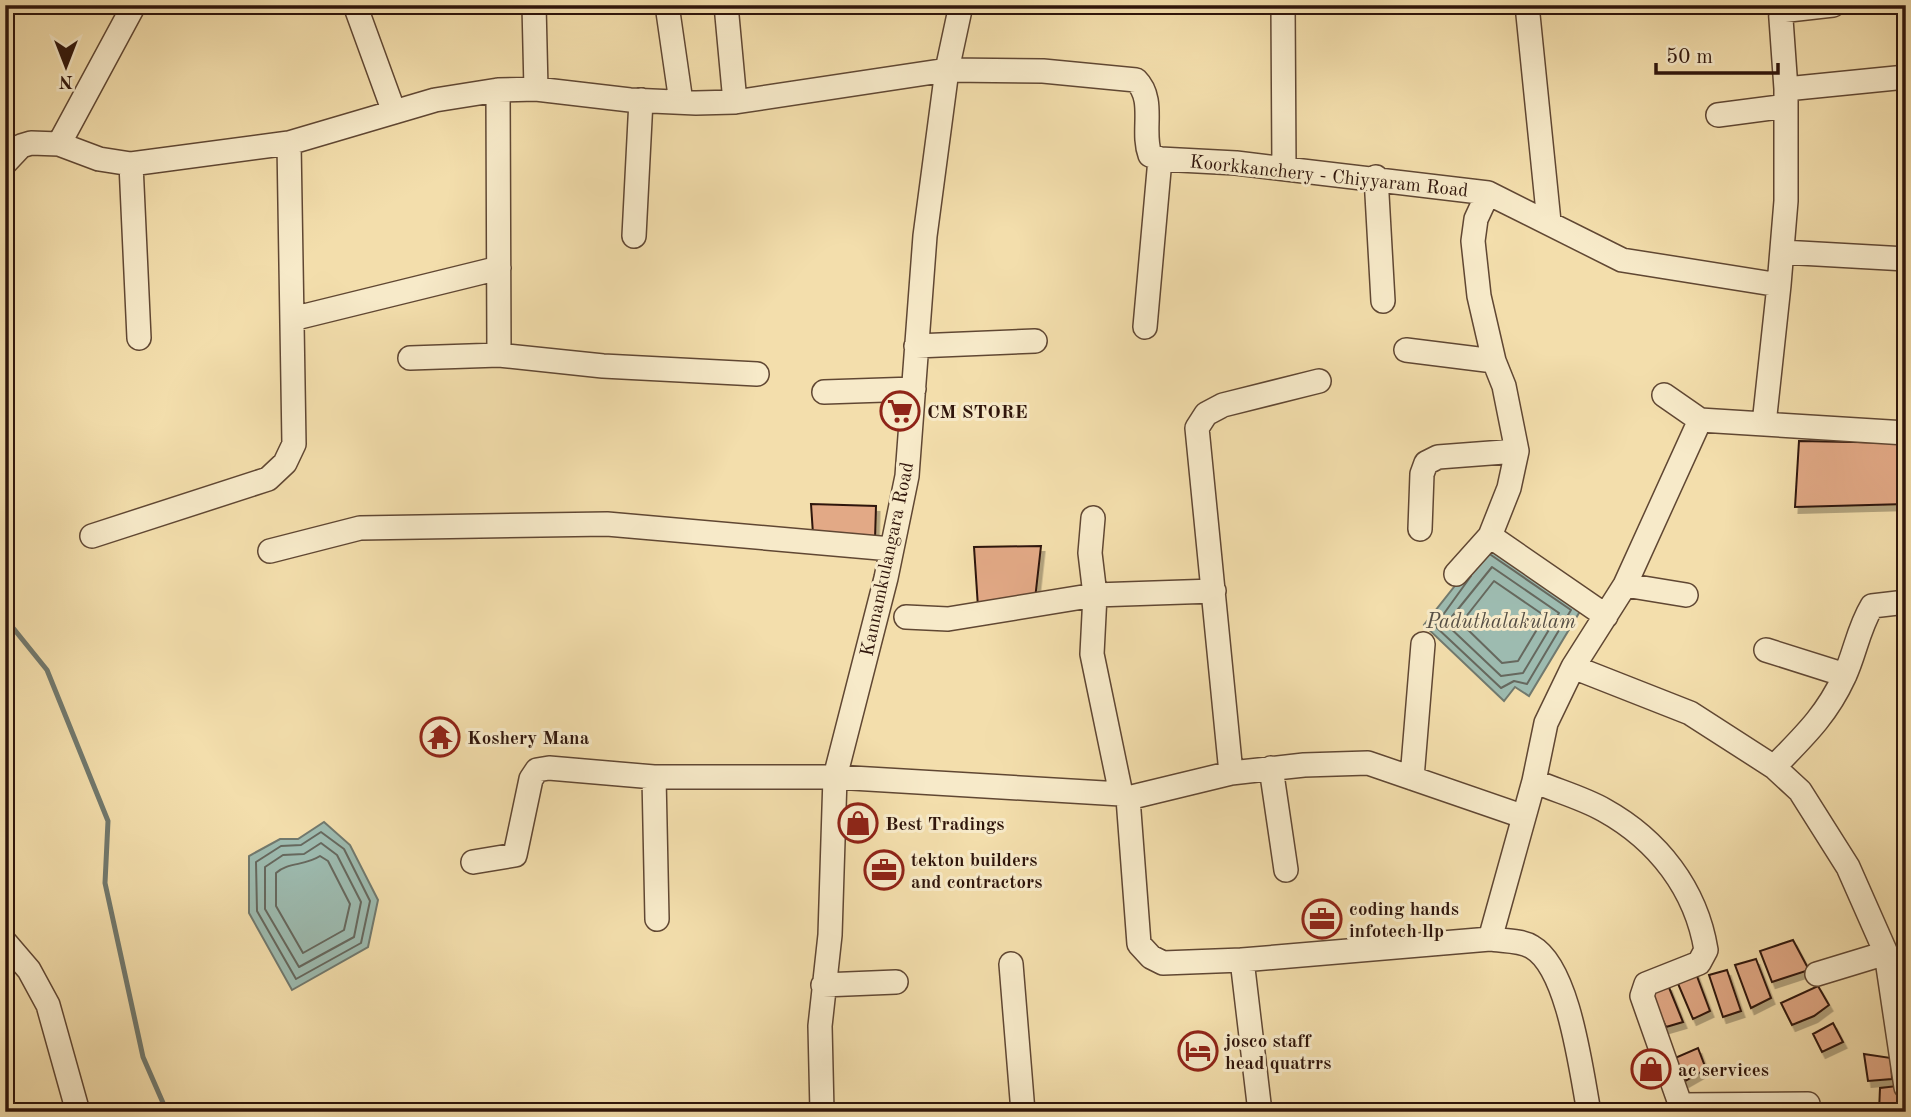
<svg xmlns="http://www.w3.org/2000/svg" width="1911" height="1117" font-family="'Old Standard TT',serif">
<defs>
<filter id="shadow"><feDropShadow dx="3.5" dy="6" stdDeviation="0" flood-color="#0004"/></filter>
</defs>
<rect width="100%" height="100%" fill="#f3deac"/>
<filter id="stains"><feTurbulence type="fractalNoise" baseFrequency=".00286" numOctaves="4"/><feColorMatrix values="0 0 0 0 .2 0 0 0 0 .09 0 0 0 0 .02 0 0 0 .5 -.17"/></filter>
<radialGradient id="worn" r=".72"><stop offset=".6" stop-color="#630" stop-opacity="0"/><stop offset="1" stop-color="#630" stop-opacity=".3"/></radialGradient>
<!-- water -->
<path fill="#9dbbb0" stroke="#71796e" stroke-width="2" d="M1488 544 1582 608 1529 696 1515 687 1504 701 1424 625Z
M324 822 350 845 378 900 368 947 292 990 249 913V856L280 839H298Z"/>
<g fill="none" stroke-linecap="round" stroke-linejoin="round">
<!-- shore -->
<path stroke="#66685e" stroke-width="2" d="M1492 567 1559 613 1523 673 1501 676 1446 624Z
M1471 576 1435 626 1501 688 1514 681 1527 684 1571 610 1491 555
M1494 581 1545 616 1518 661 1502 663 1461 623Z
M321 832 344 849 370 901 361 943 296 979 257 911 256 862 281 846 301 845Z
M321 843 337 855 361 902 354 937 299 967 265 909V867L283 855 304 854Z
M320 856 328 861 350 904 344 930 303 953 276 906V873C288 862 305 866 320 856Z"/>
<!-- stream -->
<path stroke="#71796e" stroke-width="5" d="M5 618 47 670 108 821 105 883 143 1057 167 1112"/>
</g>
<!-- building -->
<path fill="#e2a986" stroke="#2f150b" stroke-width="2" filter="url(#shadow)" d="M1799 441 1906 443V504L1795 507Z
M811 504 876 506 875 539 813 534Z
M1041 546 1035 599 978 607 974 547Z
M1793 940 1809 970 1772 982 1760 951Z
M1756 959 1771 998 1751 1008 1735 965Z
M1727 970 1741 1011 1723 1017 1709 975Z
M1695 971 1710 1011 1693 1019 1676 979Z
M1668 985 1683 1022 1666 1027 1649 991Z
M1818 986 1829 1005 1814 1016 1792 1025 1781 1003Z
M1833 1023 1843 1042 1822 1052 1813 1034Z
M1698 1048 1706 1069 1685 1081 1675 1058Z
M1864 1054 1891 1058 1892 1079 1868 1081Z
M1897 1086 1899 1112H1879L1880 1088Z"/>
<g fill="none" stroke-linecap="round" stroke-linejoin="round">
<!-- minor casing -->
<g stroke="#604733" stroke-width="26">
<path id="minor" d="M355 5 394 112
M534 5 536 89
M667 5 681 102
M726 5 735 102
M1283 5 1284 168
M1527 5 1549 222
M1780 5 1786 89
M1780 11 1833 5
M1718 115 1786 106
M59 144 134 5
M5 163 21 146 31 143 59 144 99 159 131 164 289 143 435 100 498 90 536 89 630 100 696 103 735 102 947 70 1043 71 1136 80C1156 100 1141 131 1150 155L1160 159 1236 163 1488 193 1622 260 1779 285 1786 201V89L1906 77
M131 164 139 338
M1376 177 1383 301
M634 236 641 100
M1782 252 1906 259
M292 319 499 268
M1145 327 1160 159
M916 346 1035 341
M1406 350 1494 361
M499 355 603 366 757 374
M410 358 499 355 498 90
M824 392 914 389
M1664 395 1700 420
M1764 424 1779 285
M1420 529 1422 474 1426 463 1438 457 1517 451
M92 536 268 479 285 463 294 444 289 143
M1490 536 1606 616
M270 551 360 528 607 524 891 549
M1456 574 1490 536 1509 488 1517 451 1504 386 1494 361 1479 296 1473 241 1476 219 1488 193
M1625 585 1686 595
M906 617 948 619 1095 595 1090 553 1093 518
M1766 650 1845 675
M1573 667 1625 585 1700 420 1906 433
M1774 767C1803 737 1826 716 1844 677 1855 654 1858 629 1872 606L1906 602
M1271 768 1286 870
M1231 773 1304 765 1368 763 1522 816
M654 777 657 919
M1412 778 1423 644
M1534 781C1557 791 1583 798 1604 810 1658 840 1696 889 1706 950L1699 963 1646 984 1642 996 1683 1112
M1121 794 1092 654 1095 595 1214 591
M1128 798 1231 773 1197 428 1206 414 1223 405 1319 381
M473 862 515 855 531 779 537 770 549 768 654 777H835L1121 794 1128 798 1139 944 1151 957 1163 963 1242 960 1490 939
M5 942 29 970 48 1005 78 1112
M1242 960 1260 1112
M1011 964 1023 1112
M1817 974 1886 953
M823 985 896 982
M1682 1105 1808 1104
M822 1112 820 1026 830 935 835 777 886 578 907 476 925 236 947 70 961 5
M1589 1112C1581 1071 1569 968 1532 947 1521 940 1502 941 1490 939L1534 781 1546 723 1573 667 1690 713 1774 767 1800 791 1848 867 1886 953 1906 1087"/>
</g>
<!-- minor -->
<use href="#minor" stroke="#f7eac9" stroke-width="23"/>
</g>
<!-- icons -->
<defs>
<g id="supermarket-ring" transform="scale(2.0125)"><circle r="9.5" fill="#f7eac9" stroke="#8f2418" stroke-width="1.5"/><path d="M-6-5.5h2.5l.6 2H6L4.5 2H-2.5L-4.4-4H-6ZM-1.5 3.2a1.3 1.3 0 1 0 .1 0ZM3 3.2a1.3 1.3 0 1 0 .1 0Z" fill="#8f2418"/></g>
<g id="temple-ring" transform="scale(2.0125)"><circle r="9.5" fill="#f7eac9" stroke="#8f2418" stroke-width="1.5"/><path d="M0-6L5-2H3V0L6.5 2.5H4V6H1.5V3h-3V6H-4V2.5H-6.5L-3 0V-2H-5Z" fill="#8f2418"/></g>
<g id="shop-ring" transform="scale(2.0125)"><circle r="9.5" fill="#f7eac9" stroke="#8f2418" stroke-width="1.5"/><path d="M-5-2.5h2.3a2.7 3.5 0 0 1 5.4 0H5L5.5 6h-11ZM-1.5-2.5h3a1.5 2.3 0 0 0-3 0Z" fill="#8f2418"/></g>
<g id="office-ring" transform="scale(2.0125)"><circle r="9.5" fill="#f7eac9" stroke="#8f2418" stroke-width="1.5"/><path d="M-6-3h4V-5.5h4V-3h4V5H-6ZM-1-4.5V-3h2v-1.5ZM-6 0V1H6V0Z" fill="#8f2418"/></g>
<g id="hotel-ring" transform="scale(2.0125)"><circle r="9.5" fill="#f7eac9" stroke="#8f2418" stroke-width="1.5"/><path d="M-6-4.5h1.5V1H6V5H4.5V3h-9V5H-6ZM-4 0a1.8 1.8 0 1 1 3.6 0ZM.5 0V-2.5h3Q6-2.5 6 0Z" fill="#8f2418"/></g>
</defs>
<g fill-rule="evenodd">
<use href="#supermarket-ring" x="900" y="411"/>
<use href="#temple-ring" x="440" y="737"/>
<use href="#shop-ring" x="858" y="823"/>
<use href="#office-ring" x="884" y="870"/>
<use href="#office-ring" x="1322" y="919"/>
<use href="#hotel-ring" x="1198" y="1051"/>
<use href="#shop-ring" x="1651" y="1069"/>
</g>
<g text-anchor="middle" stroke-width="6" stroke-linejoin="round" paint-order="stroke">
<!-- street labels -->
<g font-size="19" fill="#2f150b" stroke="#f7eac9">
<text transform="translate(1329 175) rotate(6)" y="7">Koorkkanchery - Chiyyaram Road</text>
<text transform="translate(886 559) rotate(-78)" y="7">Kannamkulangara Road</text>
</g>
<!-- poi labels -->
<g font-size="19" font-weight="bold" fill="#2f150b" stroke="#f7eac9" text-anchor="start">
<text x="927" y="418">CM STORE</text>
<text x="467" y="744">Koshery Mana</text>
<text x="885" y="830">Best Tradings</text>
<text x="911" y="866">tekton builders<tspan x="911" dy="22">and contractors</tspan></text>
<text x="1349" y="915">coding hands<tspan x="1349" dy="22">infotech llp</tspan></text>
<text x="1225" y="1047">josco staff<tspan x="1225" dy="22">head quatrrs</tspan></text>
<text x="1678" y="1076">ac services</text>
</g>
<!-- water labels -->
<g font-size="21" font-style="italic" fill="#564f45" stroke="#f7eac9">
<text x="1501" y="628">Paduthalakulam</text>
</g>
</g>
<!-- margin -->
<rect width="1911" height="1117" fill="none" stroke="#f3deac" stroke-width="28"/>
<rect x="7" y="7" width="1897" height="1103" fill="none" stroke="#2f150b" stroke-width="3.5"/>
<rect x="14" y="14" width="1883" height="1089" fill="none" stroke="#2f150b" stroke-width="2"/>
<!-- north arrow -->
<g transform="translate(66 66) rotate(180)" stroke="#f7eac9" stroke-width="5" paint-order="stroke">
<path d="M0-5L12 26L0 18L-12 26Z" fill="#2f150b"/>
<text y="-10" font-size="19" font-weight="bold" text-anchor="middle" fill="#2f150b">N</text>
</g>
<!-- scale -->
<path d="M1656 63v10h122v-10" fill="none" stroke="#2f150b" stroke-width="3.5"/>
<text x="1666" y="63" font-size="21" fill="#2f150b" stroke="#f7eac9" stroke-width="5" paint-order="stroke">50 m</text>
<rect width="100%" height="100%" filter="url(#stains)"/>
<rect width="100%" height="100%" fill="url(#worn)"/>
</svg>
